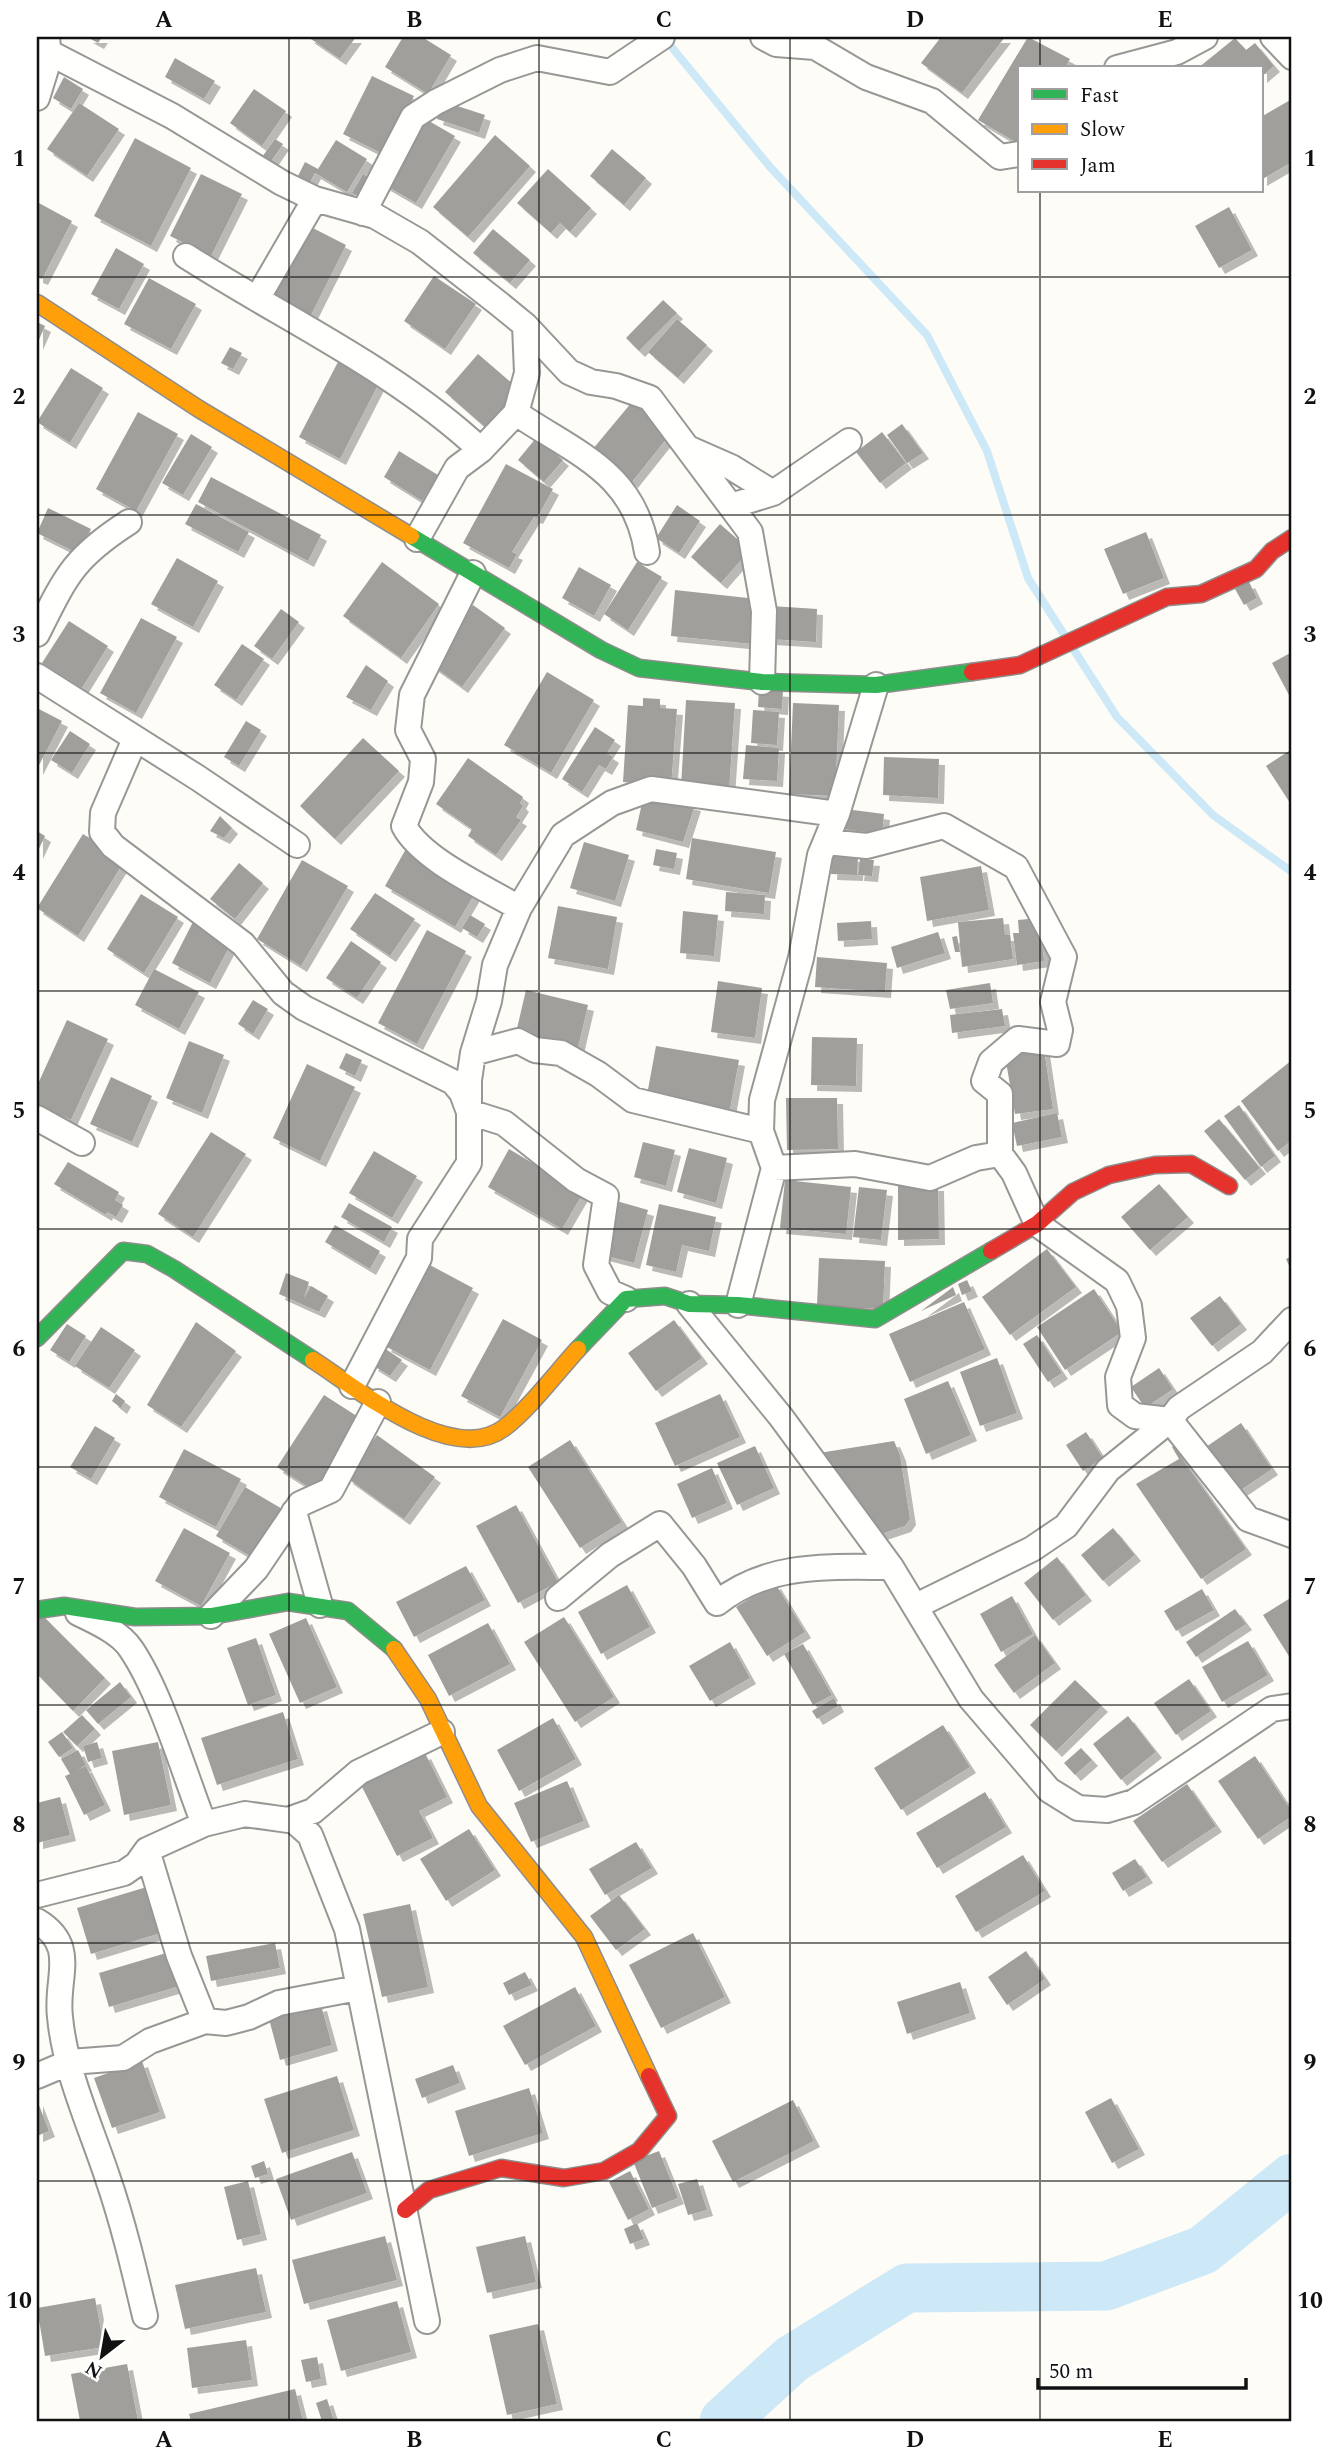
<svg xmlns="http://www.w3.org/2000/svg" width="1329" height="2458" font-family="Spectral,serif">
<defs>
<filter id="shadow"><feDropShadow dx="6" dy="6" stdDeviation="0" flood-color="#0004"/></filter>
</defs>
<rect width="100%" height="100%" fill="#fdfcf7"/>
<g fill="none" stroke-linecap="round" stroke-linejoin="round">
<!-- stream -->
<path stroke="#cde8f7" stroke-width="8" d="M665 39 770 167 927 335 987 451 1028 578 1065 636
M1072 647 1117 717 1213 815 1292 872"/>
<!-- river -->
<path stroke="#cde8f7" stroke-width="49" d="M724 2421 792 2359 907 2288 1106 2286 1203 2250 1292 2178"/>
</g>
<!-- building -->
<path fill="#a19f9c" filter="url(#shadow)" d="M87 37H102L98 43Z
M308 37H356L340 59Z
M403 37H422L451 55 428 94 385 67Z
M941 37H1005L962 93 921 63Z
M1028 37 1070 59 1065 68H1019V144L978 120Z
M1235 38 1246 50 1255 43 1274 66 1261 77V68H1198Z
M175 58 215 81 204 99 165 77Z
M372 76 414 96 385 155 343 134Z
M64 77 83 89 71 109 53 98Z
M254 89 286 111 262 146 230 123Z
M1292 99V162L1261 180V117Z
M442 101 485 115 479 133 437 119Z
M79 103 119 129 87 176 47 149Z
M422 117 455 136 416 203 383 184Z
M495 135 530 166 468 237 433 207Z
M135 138 191 168 151 246 94 216Z
M275 139 283 144 270 163 262 157Z
M336 140 367 159 347 192 315 173 309 184 297 178 305 162 318 169Z
M612 149 646 178 624 205 590 176Z
M548 169 591 208 570 232 560 223 551 233 517 203Z
M201 174 242 194 211 256 170 236Z
M363 174 376 182 365 201 352 193Z
M37 202 72 221 42 279 37 277Z
M1229 207 1252 250 1219 268 1195 226Z
M307 225 346 245 308 321 268 301Z
M493 229 530 260 510 283 473 253Z
M116 248 144 264 119 309 91 294Z
M434 276 476 304 445 349 404 321Z
M149 278 196 304 171 349 124 324Z
M663 300 677 313 639 351 626 338Z
M677 319 707 345 678 378 648 352Z
M37 322 45 326 37 344Z
M230 347 242 353 233 369 221 363Z
M478 354 520 390 486 428 445 392Z
M339 360 380 381 340 459 299 437Z
M71 368 103 388 70 443 37 422Z
M632 402 671 433 632 482 592 450Z
M138 412 178 434 136 511 96 489Z
M902 424 923 453 907 463 887 435Z
M882 432 906 463 880 483 856 452Z
M191 434 212 447 183 495 162 483Z
M536 438 563 460 544 482 518 460Z
M399 451 438 475 422 501 384 477Z
M506 464 553 489 537 518 534 517 512 552 517 554 509 568 463 543Z
M211 477 321 535 308 561 198 502Z
M196 504 249 532 238 552 185 524Z
M677 505 700 521 679 553 656 538Z
M48 508 91 529 79 554 37 533Z
M720 524 750 550 721 583 691 557Z
M1146 532 1164 578 1123 594 1104 549Z
M177 558 218 581 193 627 151 604Z
M382 562 439 604 401 658 343 616Z
M637 562 662 577 628 630 604 614Z
M579 567 611 585 594 616 562 598Z
M1249 582 1257 598 1244 605 1235 589Z
M675 590 757 599 753 644 671 636Z
M473 605 505 628 462 687 430 664Z
M771 606 817 609 816 642 769 639Z
M281 609 299 622 272 659 254 646Z
M141 618 177 637 136 713 100 693Z
M69 621 108 646 82 688 42 663Z
M242 644 264 659 236 700 214 685Z
M1292 652V696L1290 697 1272 663Z
M366 665 388 681 371 710 346 697Z
M547 672 594 700 551 773 504 745Z
M759 689 783 691 782 709 758 707Z
M643 698 660 699V708L677 709 671 786 623 782 628 705 643 706Z
M686 700 735 703 729 790 681 787Z
M793 703 839 705 835 796 789 794Z
M37 708 62 721 37 769Z
M753 710 779 712 777 745 751 743Z
M246 721 261 730 239 766 224 757Z
M595 727 615 740 607 753 613 757 606 769 599 765 582 792 562 779Z
M70 731 90 744 72 773 51 760Z
M363 738 399 771 335 839 300 806Z
M746 745 779 748 777 781 743 779Z
M1292 749V806L1266 766Z
M884 757 939 759 938 798 883 795Z
M468 758 523 797 520 803 523 806 516 817 521 820 496 855 468 836 472 829 436 804Z
M644 794 695 805 683 842 636 830Z
M845 809 884 814 882 834 842 829Z
M220 816 232 828 224 838 210 831Z
M37 831 45 836 37 853Z
M83 834 125 860 78 936 37 908Z
M692 838 776 852 769 893 686 879Z
M584 842 629 855 615 901 570 888Z
M407 847 478 888 455 927 385 886Z
M656 849 677 853 674 869 653 865Z
M832 855 858 856 857 875 831 874Z
M860 859 874 860 872 876 858 875Z
M302 860 348 886 301 966 257 939Z
M239 863 263 883 235 919 210 899Z
M981 866 989 910 927 921 920 877Z
M726 892 765 895 764 914 725 911Z
M375 893 415 919 390 956 350 929Z
M141 894 178 917 144 973 107 949Z
M558 906 617 917 608 969 548 958Z
M683 911 718 915 714 956 680 953Z
M470 915 485 924 477 937 462 928Z
M1003 918 1005 935H1010L1013 959 962 967 958 922Z
M1039 918 1044 961 1017 965 1013 933H1019L1018 920Z
M194 920 233 940 210 983 172 963Z
M871 921 872 939 838 941 837 923Z
M427 930 466 951 417 1044 378 1023Z
M938 932 945 953 897 968 891 947Z
M957 936 960 952H955L952 937Z
M351 941 381 962 357 998 326 978Z
M817 957 887 963 885 992 815 987Z
M154 969 199 992 179 1029 135 1005Z
M718 981 762 988 755 1038 711 1032Z
M990 983 993 1003 950 1009 946 990Z
M526 990 588 1005 577 1052 515 1037Z
M253 1000 268 1009 253 1034 238 1024Z
M1002 1009 1005 1026 952 1033 950 1015Z
M67 1020 108 1039 71 1120 37 1105V1086Z
M812 1037 857 1038 856 1086 811 1085Z
M189 1041 224 1055 202 1113 166 1098Z
M656 1046 739 1060 730 1109 647 1095Z
M1044 1050 1053 1109 1015 1114 1005 1056Z
M346 1053 362 1060 355 1076 339 1068Z
M1292 1060V1140L1278 1151 1241 1101Z
M307 1064 355 1087 320 1161 273 1138Z
M111 1077 152 1096 132 1142 90 1124Z
M786 1098H837L838 1149 787 1150Z
M1239 1105 1275 1156 1261 1167 1224 1116Z
M1057 1113 1062 1137 1017 1146 1012 1123Z
M1219 1119 1260 1168 1245 1180 1204 1131Z
M211 1132 246 1154 193 1237 158 1214Z
M643 1142 675 1150 666 1186 634 1177Z
M689 1148 727 1158 716 1203 677 1192Z
M509 1149 583 1193 562 1229 488 1187Z
M374 1151 417 1176 392 1218 349 1193Z
M68 1162 119 1192 115 1200 123 1205 116 1217 107 1212 106 1215 54 1184Z
M785 1180 851 1187 846 1234 780 1228Z
M1159 1184 1188 1217 1150 1250 1121 1217Z
M898 1185H938L939 1239 898 1240Z
M859 1187 887 1190 881 1240 853 1237Z
M613 1200 648 1210 634 1263 599 1254Z
M349 1203 392 1227 384 1242 341 1217Z
M659 1204 716 1217 709 1251 682 1245 676 1272 646 1265Z
M335 1225 380 1251 370 1269 325 1242Z
M1047 1249 1076 1287 1010 1335 982 1297Z
M1292 1256V1272L1286 1259Z
M819 1258 885 1261 883 1309 817 1306Z
M428 1264 473 1288 430 1370 385 1346Z
M286 1273 309 1282 304 1298 311 1286 328 1296 319 1312 279 1294Z
M967 1280 972 1291 962 1295 958 1284Z
M953 1287 956 1295 921 1311Z
M1094 1289 1122 1332 1065 1370 1037 1327Z
M1220 1296 1241 1324 1212 1346 1190 1318Z
M964 1302 985 1349 910 1382 889 1334Z
M503 1319 542 1340 500 1417 461 1396Z
M674 1320 702 1358 656 1391 628 1353Z
M196 1322 236 1351 181 1427 147 1405Z
M67 1324 86 1336 69 1362 50 1350Z
M101 1327 135 1350 109 1388 75 1366Z
M1037 1335 1062 1373 1048 1382 1023 1344Z
M384 1348 402 1360 390 1376 372 1365Z
M997 1358 1017 1413 980 1426 960 1372Z
M1159 1368 1173 1389 1145 1408 1131 1387Z
M948 1381 971 1435 926 1454 904 1399Z
M116 1394 125 1401 121 1408 112 1401Z
M720 1394 740 1437 675 1466 655 1423Z
M324 1395 363 1420 316 1492 277 1467Z
M1241 1423 1272 1469 1235 1494 1203 1449Z
M95 1426 115 1438 91 1479 70 1467Z
M1086 1432 1103 1458 1083 1471 1066 1445Z
M377 1435 435 1477 404 1519 347 1478Z
M570 1440 622 1522 580 1548 528 1467Z
M1182 1440 1190 1452 1181 1457 1246 1549 1201 1579 1136 1484 1179 1459 1172 1447Z
M894 1441 900 1455 910 1519 905 1526 878 1535 819 1453Z
M755 1446 774 1488 737 1505 717 1463Z
M184 1449 241 1479 216 1527 159 1497Z
M712 1468 727 1503 692 1518 677 1484Z
M245 1487 284 1510 255 1559 216 1536Z
M516 1505 558 1582 518 1603 476 1526Z
M184 1528 230 1553 201 1606 155 1581Z
M1113 1528 1135 1555 1103 1581 1081 1555Z
M1057 1557 1086 1595 1053 1620 1024 1583Z
M466 1566 485 1600 414 1637 396 1602Z
M775 1583 805 1632 767 1656 736 1607Z
M627 1585 650 1627 601 1654 578 1612Z
M1202 1589 1214 1610 1176 1631 1164 1611Z
M1012 1596 1033 1634 1001 1652 980 1614Z
M1292 1597V1661L1263 1615Z
M1235 1609 1246 1624 1196 1657 1186 1642Z
M40 1613 105 1678 73 1711 37 1674V1616Z
M564 1617 614 1697 575 1722 524 1642Z
M306 1618 337 1687 300 1703 269 1634Z
M488 1623 510 1664 449 1696 428 1655Z
M1035 1635 1055 1663 1014 1693 994 1665Z
M256 1638 276 1695 248 1705 227 1648Z
M1248 1641 1268 1675 1222 1702 1202 1667Z
M730 1642 750 1678 710 1701 689 1666Z
M803 1644 832 1695 813 1705 784 1654Z
M1189 1679 1211 1711 1176 1735 1154 1703Z
M1075 1680 1102 1706 1056 1751 1030 1725Z
M120 1682 131 1697 98 1724 86 1710Z
M834 1698 838 1706 817 1719 812 1711Z
M283 1712 298 1759 217 1785 201 1738Z
M82 1715 95 1729 77 1746 63 1732Z
M1128 1716 1156 1752 1121 1780 1093 1744Z
M553 1718 576 1759 519 1791 497 1750Z
M943 1725 970 1767 901 1810 874 1768Z
M62 1732 73 1748 59 1757 48 1742Z
M97 1742 102 1758 88 1762 83 1746Z
M158 1742 171 1805 124 1815 112 1751Z
M1081 1748 1092 1760 1075 1775 1064 1763Z
M78 1750 86 1765 77 1770 86 1766 105 1805 84 1815 65 1776 70 1774 61 1759Z
M425 1753 447 1797 419 1811 433 1838 397 1856 361 1785Z
M1255 1756 1292 1812V1816L1258 1839 1218 1781Z
M567 1781 584 1821 531 1842 514 1803Z
M1187 1784 1216 1826 1162 1862 1133 1821Z
M985 1792 1006 1827 937 1868 916 1833Z
M60 1797 70 1835 37 1843V1803Z
M469 1829 495 1870 446 1901 420 1859Z
M636 1842 652 1868 605 1895 589 1869Z
M1023 1855 1045 1891 976 1932 955 1896Z
M1135 1859 1147 1877 1123 1891 1112 1873Z
M150 1886 164 1932 91 1954 77 1908Z
M619 1895 645 1929 616 1950 590 1916Z
M410 1904 428 1987 382 1997 363 1914Z
M693 1933 725 1997 661 2028 629 1965Z
M275 1943 280 1968 211 1981 206 1956Z
M173 1951 183 1985 109 2007 99 1973Z
M1026 1951 1045 1979 1007 2005 988 1977Z
M525 1972 532 1985 509 1995 503 1983Z
M960 1982 970 2013 907 2034 897 2002Z
M575 1987 596 2026 525 2065 503 2026Z
M321 2005 332 2045 280 2060 269 2019Z
M142 2061 160 2112 112 2128 94 2078Z
M453 2065 460 2083 422 2098 415 2079Z
M337 2076 354 2130 282 2153 264 2099Z
M529 2088 543 2133 469 2156 455 2111Z
M1111 2098 1139 2149 1112 2163 1085 2112Z
M37 2100 49 2131 37 2136Z
M793 2100 814 2141 733 2182 712 2141Z
M659 2151 678 2198 652 2208 633 2161Z
M352 2152 367 2193 291 2220 276 2179Z
M264 2161 268 2174 255 2178 251 2166Z
M630 2171 649 2209 628 2220 609 2182Z
M697 2179 707 2210 688 2215 678 2184Z
M248 2181 261 2234 237 2240 224 2187Z
M637 2223 644 2239 630 2244 624 2229Z
M385 2236 397 2280 304 2304 292 2260Z
M525 2236 536 2282 487 2293 476 2247Z
M256 2268 266 2312 185 2329 175 2285Z
M95 2298 104 2347 45 2356 37 2308Z
M397 2301 411 2352 341 2371 327 2320Z
M538 2324 557 2404 507 2415 489 2335Z
M246 2340 252 2380 192 2388 187 2348Z
M317 2357 321 2379 306 2382 301 2360Z
M127 2364 138 2421H80L71 2374Z
M295 2389 303 2421H191L189 2414Z
M327 2399 334 2421H322L316 2403Z"/>
<g fill="none" stroke-linecap="round" stroke-linejoin="round">
<!-- street casing -->
<g stroke="#979795" stroke-width="28">
<path id="street" d="M763 37 776 44 815 47 866 77 932 101 1000 157 1019 154
M1273 37 1292 57
M48 52 172 116 282 183 315 199 375 216 420 242 498 303 525 325 569 372 591 382 616 386 650 398 750 532 764 611 762 682
M1117 68 1177 52 1205 37
M37 98 49 59 47 37
M363 213 413 117 436 102 500 70 537 58 610 72 662 37
M186 256C286 320 394 369 481 450
M257 299 315 199
M516 413C576 454 635 472 647 552
M690 449 731 467 773 493
M731 506 773 493 849 441
M417 539 457 468 481 450 516 413 527 373 525 325
M473 573 412 695 408 730 423 759 421 782 404 826C422 860 486 888 519 908
M37 634C66 576 73 558 129 522
M37 676 198 778 297 845
M135 739 103 813 102 832 113 846 243 944 283 993 304 1008 453 1082 462 1093 469 1112 504 1123 576 1180 606 1196 596 1265 610 1292 626 1299
M826 842 867 846 944 826 1016 867 1064 957 1053 1002 1060 1030 1057 1044 1018 1039 991 1062 984 1081 1000 1094V1154L1014 1173 1037 1224 1117 1281 1129 1306 1133 1338 1118 1377 1120 1405 1135 1416 1170 1420 1248 1519 1292 1535
M473 1053 518 1041 535 1050 561 1053 598 1074 633 1100 761 1131
M37 1118 82 1143
M774 1168 855 1164 930 1178 976 1158 1000 1154
M689 1304 781 1417 891 1567 971 1699 1049 1790 1078 1808 1107 1810 1134 1802 1272 1709 1292 1706
M738 1305 774 1168 761 1131 762 1100 801 958 820 855 837 814 876 685
M352 1386 419 1258 420 1239 469 1163V1080L473 1053 489 1001 495 965 519 908 563 835 612 803 651 789 837 814
M294 1512 320 1605
M558 1598 610 1555 660 1524 694 1566 717 1603C769 1562 828 1567 891 1567
M916 1606 1032 1549 1066 1526 1108 1470 1170 1420 1179 1408 1262 1352 1292 1320
M78 1613C95 1621 121 1633 131 1649 161 1693 184 1773 204 1824
M211 1616 256 1569 300 1504 331 1490 378 1402
M292 1819 310 1835 347 1929 427 2321
M147 1850 179 1956 205 2021
M37 1895 124 1873 137 1864 147 1850 204 1824 245 1814 288 1820 313 1811 359 1772 442 1732
M37 1921C79 1946 55 1978 60 2017 65 2071 90 2125 107 2176 123 2222 134 2269 145 2316
M37 2076 70 2062 123 2058 150 2041 205 2021 226 2023 249 2017 279 2003 358 1988"/>
</g>
<!-- fast casing -->
<g stroke="#8e8d8b" stroke-width="19">
<path id="fast" d="M411 536 601 650 639 668 762 682 876 685 972 672
M37 1338 123 1251 147 1254 174 1269 313 1360
M578 1349 626 1299 665 1296 689 1304 738 1305 875 1319 991 1251
M37 1610 64 1606 135 1617 211 1616 288 1602 348 1611 394 1649"/>
</g>
<!-- slow casing -->
<g stroke="#8e8d8b" stroke-width="19">
<path id="slow" d="M37 303 199 409 411 536
M313 1360C358 1389 452 1467 504 1428 529 1409 557 1372 578 1349
M394 1649 428 1699 479 1806 584 1937 649 2076"/>
</g>
<!-- jam casing -->
<g stroke="#8e8d8b" stroke-width="19">
<path id="jam" d="M972 672 1020 665 1167 597 1201 594 1256 569 1272 551 1292 538
M991 1251 1037 1224 1073 1192 1109 1175 1155 1165 1191 1164 1229 1186
M405 2210 429 2190 501 2168 564 2178 604 2171 639 2151 668 2116 649 2076"/>
</g>
<!-- street -->
<use href="#street" stroke="#fffffe" stroke-width="24"/>
<!-- fast -->
<use href="#fast" stroke="#30b455" stroke-width="16"/>
<!-- slow -->
<use href="#slow" stroke="#ff9f0a" stroke-width="16"/>
<!-- jam -->
<use href="#jam" stroke="#e5322d" stroke-width="16"/>
</g>
<!-- grid -->
<path fill="none" stroke="#111" stroke-width="2" stroke-opacity="0.55" d="M289 37V2421M539 37V2421M790 37V2421M1040 37V68M1040 191V2421M37 277H1292M37 515H1292M37 753H1292M37 991H1292M37 1229H1292M37 1467H1292M37 1705H1292M37 1943H1292M37 2181H1292"/>
<!-- border -->
<rect width="1329" height="2458" fill="none" stroke="#ffffff" stroke-width="77"/>
<!-- legend -->
<rect x="1018" y="66" width="245" height="126" fill="#ffffff" stroke="#a0a0a0" stroke-width="2"/>
<rect x="1032" y="89" width="35" height="10" fill="#30b455" stroke="#a0a0a0" stroke-width="2"/>
<text x="1080" y="102" font-size="21" fill="#111111">Fast</text>
<rect x="1032" y="124" width="35" height="10" fill="#ff9f0a" stroke="#a0a0a0" stroke-width="2"/>
<text x="1080" y="136" font-size="21" fill="#111111">Slow</text>
<rect x="1032" y="159" width="35" height="10" fill="#e5322d" stroke="#a0a0a0" stroke-width="2"/>
<text x="1080" y="172" font-size="21" fill="#111111">Jam</text>
<!-- north arrow -->
<g transform="translate(102 2356) rotate(211)" stroke="#ffffff" stroke-width="5" paint-order="stroke">
<path d="M0-5L12 26L0 18L-12 26Z" fill="#111111"/>
<text y="-10" font-size="19" font-weight="bold" text-anchor="middle" fill="#111111">N</text>
</g>
<!-- scale -->
<path d="M1038 2378v10h208v-10" fill="none" stroke="#111111" stroke-width="3.5"/>
<text x="1049" y="2378" font-size="21" fill="#111111" stroke="#ffffff" stroke-width="5" paint-order="stroke">50 m</text>
<rect x="38" y="38" width="1252" height="2382" fill="none" stroke="#111" stroke-width="2.5"/>
<g font-size="23" text-anchor="middle" font-weight="bold" fill="#111">
<text x="164" y="27">A</text>
<text x="414" y="27">B</text>
<text x="664" y="27">C</text>
<text x="915" y="27">D</text>
<text x="1165" y="27">E</text>
<text x="19" y="166">1</text>
<text x="1310" y="166">1</text>
<text x="19" y="404">2</text>
<text x="1310" y="404">2</text>
<text x="19" y="642">3</text>
<text x="1310" y="642">3</text>
<text x="19" y="880">4</text>
<text x="1310" y="880">4</text>
<text x="19" y="1118">5</text>
<text x="1310" y="1118">5</text>
<text x="19" y="1356">6</text>
<text x="1310" y="1356">6</text>
<text x="19" y="1594">7</text>
<text x="1310" y="1594">7</text>
<text x="19" y="1832">8</text>
<text x="1310" y="1832">8</text>
<text x="19" y="2070">9</text>
<text x="1310" y="2070">9</text>
<text x="19" y="2308">10</text>
<text x="1310" y="2308">10</text>
<text x="164" y="2447">A</text>
<text x="414" y="2447">B</text>
<text x="664" y="2447">C</text>
<text x="915" y="2447">D</text>
<text x="1165" y="2447">E</text>
</g>
</svg>
